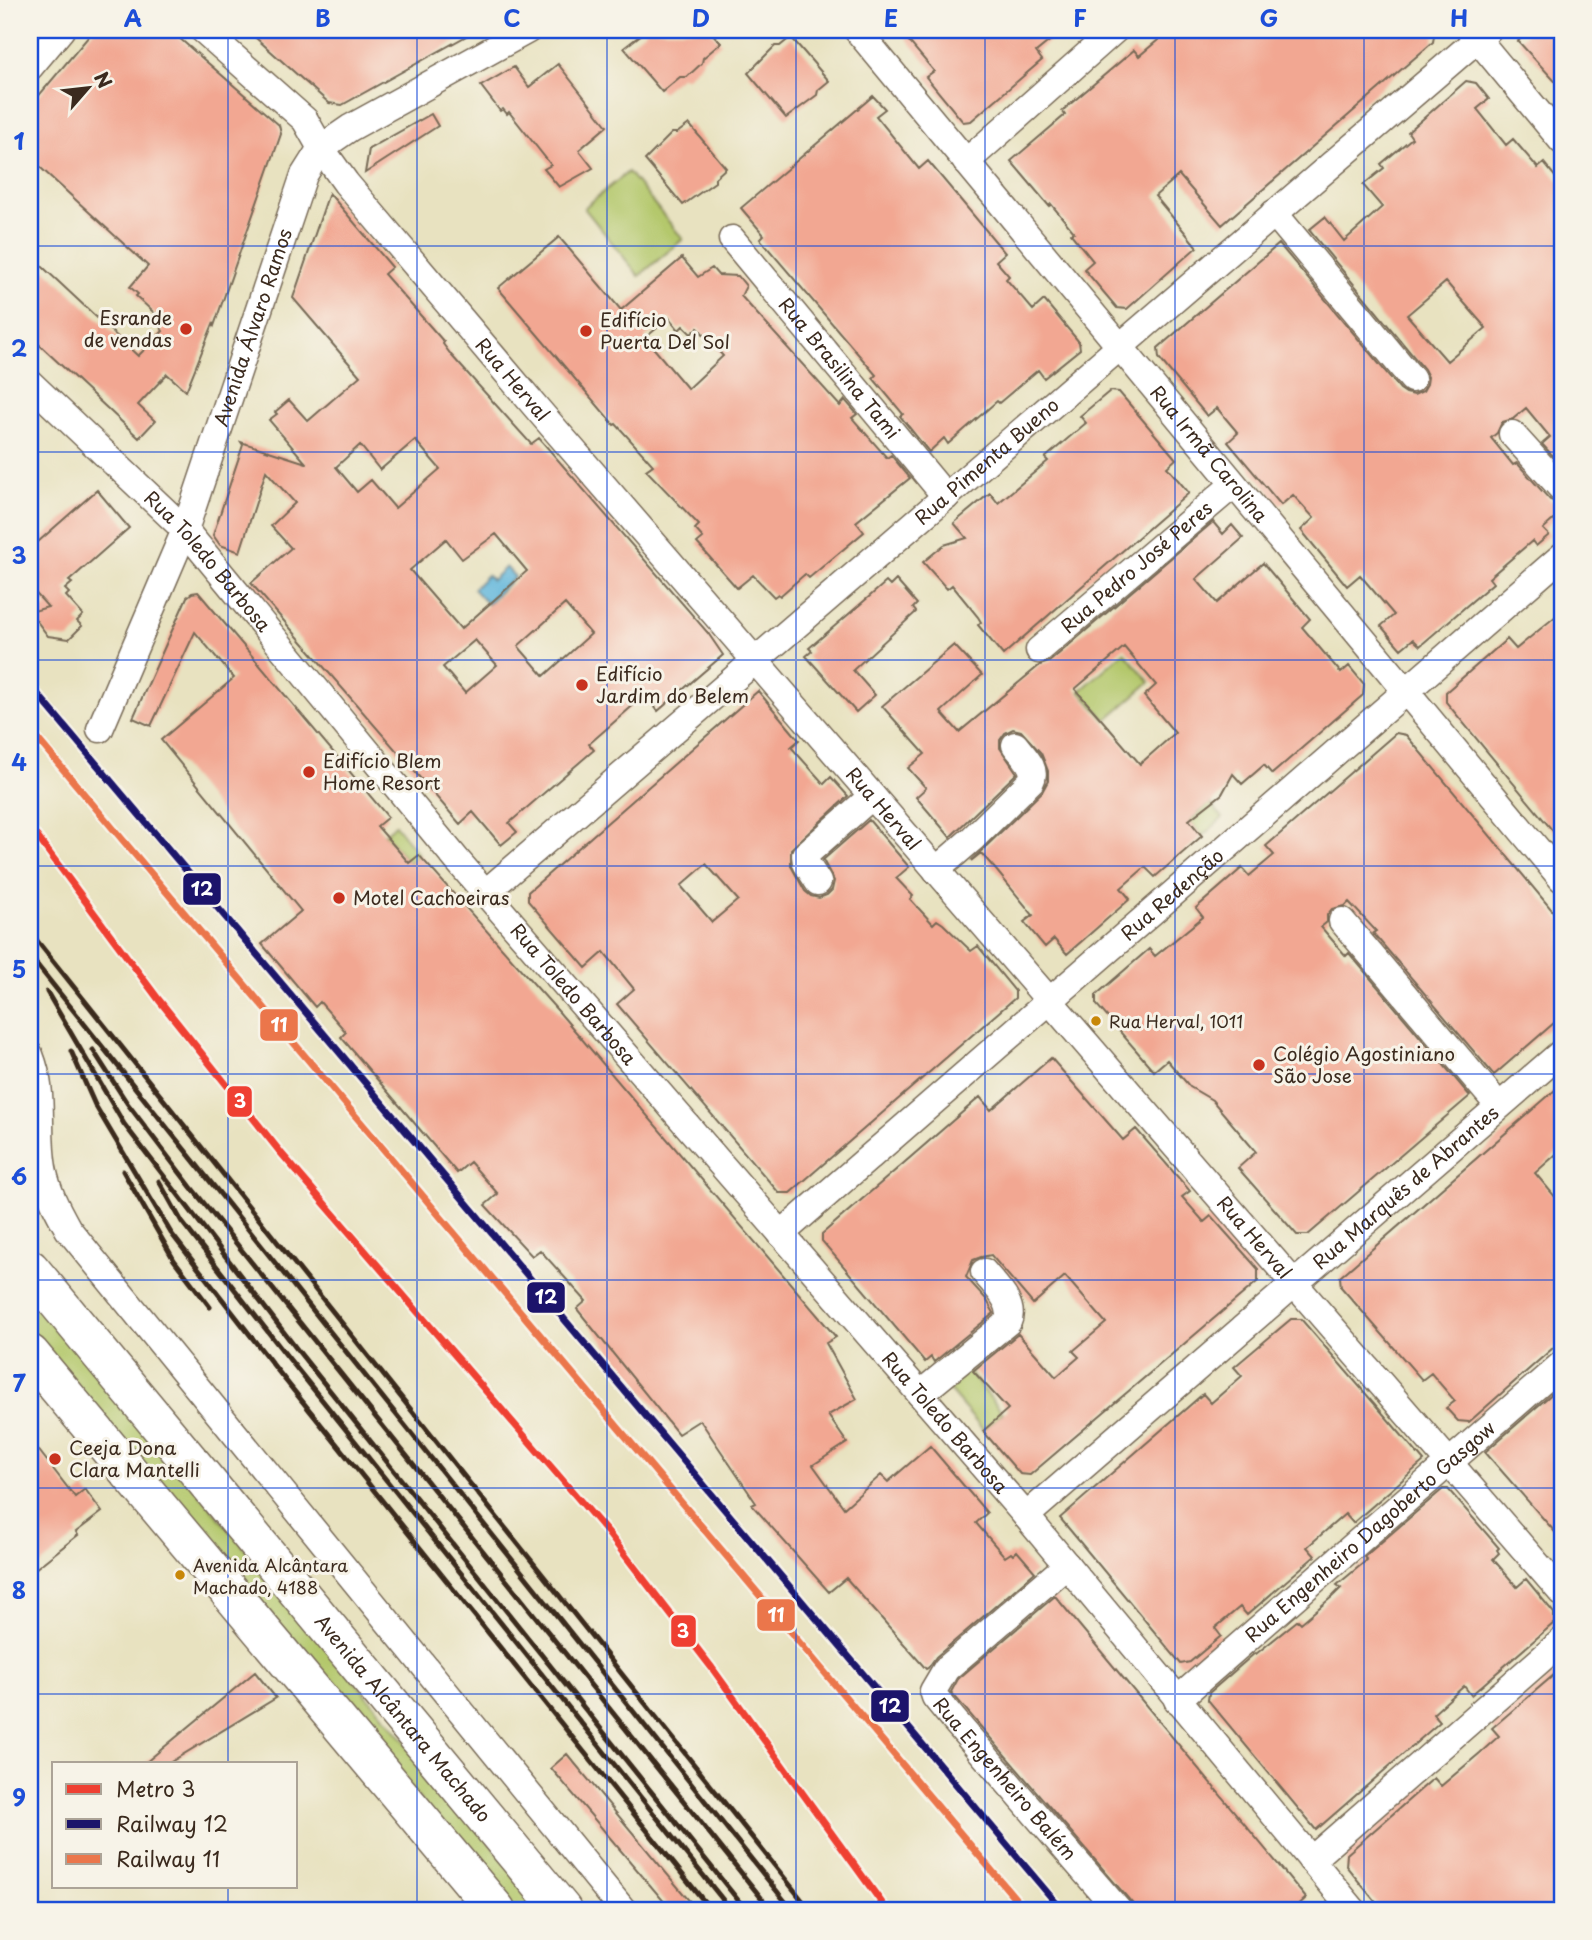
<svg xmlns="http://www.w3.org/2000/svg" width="1592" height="1940" font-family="'Playpen Sans',sans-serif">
<rect width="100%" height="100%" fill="#f7f3e8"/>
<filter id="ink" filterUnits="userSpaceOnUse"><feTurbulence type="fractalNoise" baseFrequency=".0143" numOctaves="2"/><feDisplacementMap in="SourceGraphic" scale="14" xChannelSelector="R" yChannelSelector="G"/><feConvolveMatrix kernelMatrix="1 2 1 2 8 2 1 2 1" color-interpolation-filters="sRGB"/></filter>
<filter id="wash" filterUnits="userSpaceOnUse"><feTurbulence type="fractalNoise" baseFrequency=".00686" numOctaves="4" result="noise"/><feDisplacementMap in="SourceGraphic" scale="28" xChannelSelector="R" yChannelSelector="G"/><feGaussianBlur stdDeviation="1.57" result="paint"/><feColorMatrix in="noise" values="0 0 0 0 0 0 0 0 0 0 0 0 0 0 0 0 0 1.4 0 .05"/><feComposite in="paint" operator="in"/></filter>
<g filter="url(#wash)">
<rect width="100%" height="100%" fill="#e8e2c0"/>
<!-- green -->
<path fill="#b4c86c" stroke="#787945" stroke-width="2" d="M628 172 683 239 639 276 584 208Z
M1124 652 1150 682 1106 720 1080 691Z
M1210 803 1223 818 1202 836 1190 821Z
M395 825 419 855 409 863 384 834Z
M30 1290 545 1910H511L30 1331Z
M962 1364 1003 1413 983 1430 942 1382Z"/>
<!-- water -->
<path fill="#5eb5db" stroke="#4c707c" stroke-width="2" d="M506 567 515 577 487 604 473 589 487 575 492 580Z"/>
<g id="blocks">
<!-- building -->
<path fill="#f2a792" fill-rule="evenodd" d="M94 30H170L279 125 281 134 214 326 213 324 186 391 167 374 138 405 155 421 139 438 30 336V255L138 356 163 331 161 328 165 323 136 296 138 294 130 287 148 266 30 158V106Z
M247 30H477L342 105 329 103Z
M647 30H709L721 43 703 58 702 63 687 77H680L662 92 624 48Z
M916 30H1063L1036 52 1042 60 971 121 963 122 926 77 934 71 906 38Z
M1170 30H1435L1433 42 1222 225 1179 175 1155 196 1197 247 1127 309 1117 308 1084 269 1093 261 1071 234 1074 232 1051 204 1049 206 1011 161 1065 115 1062 111 1134 50 1139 56Z
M1530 30H1562V89L1518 41Z
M791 37 829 81 818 90 817 95 786 118 748 73 775 46H780Z
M558 64 607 126 579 150 593 168 559 187 544 169 551 165 509 112 507 114 503 109 500 111 481 86 514 67 529 87Z
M1466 81 1476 83 1489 99 1477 109 1506 145 1513 139 1538 168 1544 163 1562 185V466L1542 444 1550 437 1526 408 1513 419 1502 422 1497 433 1491 438 1513 465 1517 463 1550 500 1562 504V512L1543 529 1549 535 1536 546 1532 541 1489 578 1493 583 1420 646 1413 639 1401 649 1381 626 1394 615 1360 575 1347 586 1301 530 1314 518 1293 495 1281 505 1228 442 1238 433 1217 408 1207 416 1159 358 1158 348 1279 244 1400 389 1406 393 1414 395 1423 391 1427 384 1428 377 1424 369 1309 230 1325 217 1344 241 1382 207 1363 185 1384 168 1381 164 1412 138 1408 132ZM1446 282 1486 328 1447 361 1407 315Z
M873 96 885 109 876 116 919 169 928 161 1005 253 996 261 1009 276 1006 279 1033 310 1044 300 1079 342 1080 349 1044 378 1038 370 999 403 997 401 948 444 944 438 929 452 900 416 903 414 873 378 876 375 760 239 764 235 741 208Z
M431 114 438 126 365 173 369 149Z
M689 124 726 168 715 178V182L683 205 645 160 672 133H677Z
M329 193 392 267 384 274 444 342 443 344 452 356 531 444 539 438 708 633 723 655 658 711 645 695 589 744 594 750 509 823 517 832 501 845 473 812 460 824 251 583 291 548 271 526 295 503 266 471 240 552 220 545 213 535 243 445 241 442 306 463 269 420 277 414 275 412 289 400 308 421 360 376 293 298ZM415 440 440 469 395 508 371 480 357 492 336 467 360 445 380 470ZM496 534 527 571 461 629 410 570 446 539 462 559ZM565 604 591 634 544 676 518 646ZM475 640 497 665 465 693 443 667Z
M559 237 621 310 682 258 698 277 712 268 718 275 738 276 746 286 741 296 840 406 845 400 857 414 852 418 887 458 891 455 910 478 856 522 864 532 809 578 805 574 780 596 778 594 774 597 753 575 737 588 697 543 703 538 695 529 699 525 646 470 653 465 616 424 614 425 498 288ZM669 318 679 330 683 326 691 334 698 328 723 356 688 389 645 338Z
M1110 391 1119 392 1176 459 1167 467 1189 493 1003 655 978 625 981 622 978 617 952 585 947 589 923 562 944 545 967 538 954 523 990 493 998 503 1048 461 1045 458 1086 423 1080 416Z
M97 490 129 528 69 581 72 583 65 589 69 593 66 596 83 615 77 621 82 626 69 639 48 636 30 612 48 607 30 587V549Z
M1213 522 1223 534 1232 525 1243 538 1196 579 1217 603 1263 563 1310 619 1302 627 1341 673 1349 666 1364 684 1363 695 1272 774 1264 765 1242 784 1233 774 1222 794 1189 820 1202 836 1155 877 1145 867 1121 888 1130 899 1067 954 1054 939 1045 947 1024 922 1033 915 996 870 981 853 971 861 1042 792 1048 781V771L1041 753 1021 731 1013 729 1005 733 1000 740V748L1017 773 950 837 916 797 926 788 908 768 925 754 882 706 954 645 982 675 941 712 959 732 1040 665 1049 662ZM1124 647 1156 685 1144 696 1175 733 1140 764 1075 689Z
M896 580 917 604 913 608 916 612 853 670 875 695 856 712 806 656 812 651 809 648 870 596 886 582 890 586Z
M198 592 388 817 377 826 409 863 419 855 558 1011 836 1337 826 1343 857 1399 828 1415 847 1443 813 1465 844 1508 881 1475 888 1482 930 1446 987 1513 976 1523 1005 1557 1011 1553 1013 1555 1017 1551 1035 1572 936 1657 928 1668 926 1669 846 1578 829 1592 752 1505 756 1503 700 1420 678 1434 577 1309 586 1301 540 1250 532 1256 485 1205 498 1194 470 1162 457 1173 341 1037 346 1032 320 1002 315 1007 262 944 301 911 161 740 234 678 195 632 151 726 133 718 187 597 192 593Z
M1562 611V842L1446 702V692L1507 639 1516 649Z
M758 691 799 740 791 747 824 784 831 777 848 796 791 849V866L805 891 811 896 819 898 827 895 832 890 834 881 823 860 869 820 909 867 896 878 913 896 910 899 933 924 937 920 943 924 971 951 978 946 1015 991V998L790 1193H779L617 1004 634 989 604 952 586 968 528 901V892ZM706 864 738 900 712 922 681 886Z
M1396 733 1406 735 1562 922V1016L1494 1075 1373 933 1376 931 1349 902 1345 906 1332 909 1327 915V922L1321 927 1346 956 1349 953 1470 1096 1308 1235H1297L1238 1168 1256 1152 1212 1100 1190 1087 1167 1060 1154 1071 1096 1004V995L1149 949 1155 956 1203 917 1196 908 1242 868 1249 876 1274 855 1266 846Z
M1051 1058 1123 1140 1136 1129 1190 1191 1182 1197 1204 1222 1211 1216 1258 1269V1281L1030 1475 1020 1474 983 1431 1008 1409 973 1371 1018 1334 1056 1377 1079 1357 1073 1351 1106 1323 1065 1276 1033 1304 991 1255 981 1257 973 1260 966 1277 986 1299 994 1313 934 1362 931 1357 925 1362 822 1241V1234L980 1097 991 1110Z
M1562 1084V1149L1535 1173 1562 1205V1340L1469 1422 1458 1421 1446 1408 1455 1401 1431 1373 1422 1380 1341 1287 1340 1277Z
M1291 1319H1301L1424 1461 1353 1523 1345 1514 1307 1547 1315 1556 1247 1615 1240 1607 1215 1628 1221 1636 1190 1662 1181 1664 1060 1518 1203 1394 1211 1403 1242 1376 1234 1367Z
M1562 1385V1540L1485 1452Z
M30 1439 75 1497 85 1489 102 1512 76 1532 78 1535 30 1573Z
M1443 1489H1448L1499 1548 1497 1550 1499 1553 1493 1559 1517 1587 1526 1579 1554 1613V1623L1471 1695 1464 1686 1433 1714 1440 1722 1316 1830 1208 1700 1209 1693 1255 1653 1256 1654 1298 1620 1301 1623 1333 1596 1341 1588 1337 1585 1367 1560 1364 1557Z
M1055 1596 1306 1898 1293 1910H1138L951 1692 958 1679Z
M1562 1668V1910H1382L1346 1866 1347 1854 1434 1778 1441 1786 1480 1753 1499 1736 1492 1728Z
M255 1672 276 1698 169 1763H145Z
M567 1754 697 1910H671L551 1768Z"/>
</g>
</g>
<g filter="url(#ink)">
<use href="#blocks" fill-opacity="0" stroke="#786a57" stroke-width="2"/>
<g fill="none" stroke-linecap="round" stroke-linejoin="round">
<!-- minor casing -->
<g stroke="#786a57" stroke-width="29">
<g id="minor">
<path id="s1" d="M203 30 305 120 321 148 346 183 540 412 1562 1593"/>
<path id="s2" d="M857 30 1562 879"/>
<path d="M1470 30 1562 141"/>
<path d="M30 67 61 30"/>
<path d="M966 162 1115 30"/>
<path d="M1274 213 1412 379"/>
<path id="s3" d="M732 239 946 497"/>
<path id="s4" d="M30 383 185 530 457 860 1026 1516 1353 1910"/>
<path d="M1512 434 1562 489"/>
<path id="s5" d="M1039 650 1233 485"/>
<path id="s6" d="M100 729 185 530 304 175 321 148 350 128 528 30"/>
<path d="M936 870 972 839 1031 781C1038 768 1023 756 1015 745"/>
<path d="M818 882 806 863 805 855 872 796"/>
<path id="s7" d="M485 893 1488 30"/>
<path d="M1342 921 1499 1106"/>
<path d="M30 1055C46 1095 36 1128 43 1168 47 1191 57 1209 68 1229L623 1910"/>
<path id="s8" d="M781 1234 1562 556"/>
<path d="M920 1394 1008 1322C1016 1304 995 1286 984 1272"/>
<path id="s9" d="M1026 1516 1562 1052"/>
<path id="s10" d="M1067 1565 946 1669 933 1691 935 1697 953 1719 1118 1910"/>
<path id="s11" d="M1177 1700 1562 1364"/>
<path d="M1311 1860 1562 1641"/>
</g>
</g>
<!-- highway casing -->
<g stroke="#786a57" stroke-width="41">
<g id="highway">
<path id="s12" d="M30 1269 562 1910"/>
<path d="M30 1354 496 1910"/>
</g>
</g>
<!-- minor -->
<use href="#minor" stroke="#fff" stroke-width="26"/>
<!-- highway -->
<use href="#highway" stroke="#fff" stroke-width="38"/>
<!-- rail -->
<path stroke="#3b2a1e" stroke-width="5" d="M30 932 810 1910
M30 956 792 1910
M47 992 124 1124 299 1352 746 1910
M93 1050 127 1103 191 1187 771 1910
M71 1051 95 1105 171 1233 278 1371 711 1910
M123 1171 174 1260 210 1307
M159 1181 182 1222 290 1360 731 1910"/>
<!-- rail-1 casing -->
<g stroke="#f7f3e8" stroke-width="12">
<path id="rail-1" d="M30 685 1062 1910"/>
</g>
<!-- rail-2 casing -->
<g stroke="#f7f3e8" stroke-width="12">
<path id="rail-2" d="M30 730 1025 1910"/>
</g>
<!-- rail-1 -->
<use href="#rail-1" stroke="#1c146b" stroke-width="7"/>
<!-- rail-2 -->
<use href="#rail-2" stroke="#eb764b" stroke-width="7"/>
<!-- metro-1 casing -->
<g stroke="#f7f3e8" stroke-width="12">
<path id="metro-1" d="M30 827 159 1000 281 1153 608 1533 712 1668 887 1910"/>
</g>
<!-- metro-1 -->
<use href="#metro-1" stroke="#ef3f32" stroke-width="7"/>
</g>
</g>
<!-- grid -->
<path fill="none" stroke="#1d4ed8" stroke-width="2" stroke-opacity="0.55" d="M228 30V1763M417 30V1910M607 30V1910M796 30V1910M985 30V1910M1175 30V1910M1364 30V1910M30 246H1562M30 452H1562M30 660H1562M30 866H1562M30 1074H1562M30 1280H1562M30 1488H1562M30 1694H1562M228 1886V1910"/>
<!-- markers -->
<g fill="#c8321e" stroke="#f7f3e8" stroke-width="2.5">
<circle cx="186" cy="329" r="7"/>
<circle cx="586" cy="331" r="7"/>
<circle cx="582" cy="685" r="7"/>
<circle cx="309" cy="772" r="7"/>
<circle cx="339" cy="898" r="7"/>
<circle cx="1259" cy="1065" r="7"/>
<circle cx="55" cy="1459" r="7"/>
</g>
<g fill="#c88708" stroke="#f7f3e8" stroke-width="2.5">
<circle cx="1096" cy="1021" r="6"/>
<circle cx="180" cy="1575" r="6"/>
</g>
<g text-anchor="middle" stroke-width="6" stroke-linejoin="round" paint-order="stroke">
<!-- bus labels -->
<g font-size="17" fill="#3b2a1e" stroke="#f7f3e8" text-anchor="start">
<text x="1109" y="1028">Rua Herval, 1011</text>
<text x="193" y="1572">Avenida Alcântara<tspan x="193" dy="22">Machado, 4188</tspan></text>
</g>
<!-- poi labels -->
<g font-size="19" fill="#3b2a1e" stroke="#f7f3e8" text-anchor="start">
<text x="172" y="325" text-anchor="end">Esrande<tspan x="172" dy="22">de vendas</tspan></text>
<text x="600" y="327">Edifício<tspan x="600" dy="22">Puerta Del Sol</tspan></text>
<text x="596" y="681">Edifício<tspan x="596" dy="22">Jardim do Belem</tspan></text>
<text x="323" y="768">Edifício Blem<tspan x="323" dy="22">Home Resort</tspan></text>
<text x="353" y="905">Motel Cachoeiras</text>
<text x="1273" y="1061">Colégio Agostiniano<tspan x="1273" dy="22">São Jose</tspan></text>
<text x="69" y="1455">Ceeja Dona<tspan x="69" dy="22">Clara Mantelli</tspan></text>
</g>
<!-- street labels -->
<g font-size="19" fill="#3b2a1e" stroke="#f7f3e8">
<text dy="7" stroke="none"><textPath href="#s6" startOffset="430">Avenida Álvaro Ramos</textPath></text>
<text dy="7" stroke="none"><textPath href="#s3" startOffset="168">Rua Brasilina Tami</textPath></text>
<text dy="7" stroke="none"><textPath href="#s1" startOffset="469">Rua Herval</textPath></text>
<text dy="7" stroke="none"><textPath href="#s2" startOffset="551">Rua Irmã Carolina</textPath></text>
<text dy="7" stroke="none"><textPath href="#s7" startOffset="662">Rua Pimenta Bueno</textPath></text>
<text dy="7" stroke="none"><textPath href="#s4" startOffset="252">Rua Toledo Barbosa</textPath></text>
<text dy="7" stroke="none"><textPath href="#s5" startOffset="128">Rua Pedro José Peres</textPath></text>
<text dy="7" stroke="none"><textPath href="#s1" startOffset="1036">Rua Herval</textPath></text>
<text dy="7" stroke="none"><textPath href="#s8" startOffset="518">Rua Redenção</textPath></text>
<text dy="7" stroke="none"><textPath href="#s4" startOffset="819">Rua Toledo Barbosa</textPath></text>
<text dy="7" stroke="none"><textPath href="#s9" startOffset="502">Rua Marquês de Abrantes</textPath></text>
<text dy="7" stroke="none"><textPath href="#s1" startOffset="1603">Rua Herval</textPath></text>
<text dy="7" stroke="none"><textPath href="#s4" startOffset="1386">Rua Toledo Barbosa</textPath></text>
<text dy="7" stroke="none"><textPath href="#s11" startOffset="256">Rua Engenheiro Dagoberto Gasgow</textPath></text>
<text dy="7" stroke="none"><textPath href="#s12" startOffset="584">Avenida Alcântara Machado</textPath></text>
<text dy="7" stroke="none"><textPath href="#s10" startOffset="299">Rua Engenheiro Balém</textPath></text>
</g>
</g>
<g stroke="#f7f3e8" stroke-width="2.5">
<rect x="182" y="872" width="40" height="34" rx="7" fill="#1c146b"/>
<rect x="259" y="1008" width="40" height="34" rx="7" fill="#eb764b"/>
<rect x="226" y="1085" width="27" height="33" rx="7" fill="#ef3f32"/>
<rect x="526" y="1281" width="40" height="33" rx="7" fill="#1c146b"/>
<rect x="756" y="1598" width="40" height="34" rx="7" fill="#eb764b"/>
<rect x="670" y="1614" width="27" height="34" rx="7" fill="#ef3f32"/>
<rect x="870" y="1689" width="40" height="34" rx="7" fill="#1c146b"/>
</g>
<g font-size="19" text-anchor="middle" font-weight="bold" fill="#fff">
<text x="202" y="896">12</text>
<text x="279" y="1032">11</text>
<text x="240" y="1108">3</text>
<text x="546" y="1304">12</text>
<text x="776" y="1622">11</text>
<text x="683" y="1638">3</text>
<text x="890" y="1713">12</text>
</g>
<!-- margin -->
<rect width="1592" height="1940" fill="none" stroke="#f7f3e8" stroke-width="77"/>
<!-- legend -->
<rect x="52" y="1762" width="245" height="126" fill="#f7f3e8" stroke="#aca397" stroke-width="2"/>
<rect x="66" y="1784" width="35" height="10" fill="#ef3f32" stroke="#aca397" stroke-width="2"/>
<text x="116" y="1797" font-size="21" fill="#3b2a1e">Metro 3</text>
<rect x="66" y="1819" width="35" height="10" fill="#1c146b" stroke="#aca397" stroke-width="2"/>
<text x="116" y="1832" font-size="21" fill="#3b2a1e">Railway 12</text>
<rect x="66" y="1854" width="35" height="10" fill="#eb764b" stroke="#aca397" stroke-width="2"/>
<text x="116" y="1867" font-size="21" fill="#3b2a1e">Railway 11</text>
<!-- north arrow -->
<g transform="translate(88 88) rotate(62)" stroke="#f7f3e8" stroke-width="5" paint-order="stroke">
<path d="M0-5L12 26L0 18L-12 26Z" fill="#3b2a1e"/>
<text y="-10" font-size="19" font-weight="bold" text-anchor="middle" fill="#3b2a1e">N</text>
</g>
<rect x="38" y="38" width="1516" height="1864" fill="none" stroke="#1d4ed8" stroke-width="2.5"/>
<g font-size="23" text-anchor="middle" font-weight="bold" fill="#1d4ed8">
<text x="133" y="27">A</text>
<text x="323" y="27">B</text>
<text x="512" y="27">C</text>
<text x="701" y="27">D</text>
<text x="891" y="27">E</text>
<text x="1080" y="27">F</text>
<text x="1269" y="27">G</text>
<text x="1459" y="27">H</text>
<text x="19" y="150">1</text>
<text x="19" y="357">2</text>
<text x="19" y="564">3</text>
<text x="19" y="771">4</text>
<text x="19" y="978">5</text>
<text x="19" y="1185">6</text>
<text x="19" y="1392">7</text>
<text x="19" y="1599">8</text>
<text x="19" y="1806">9</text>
</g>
</svg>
